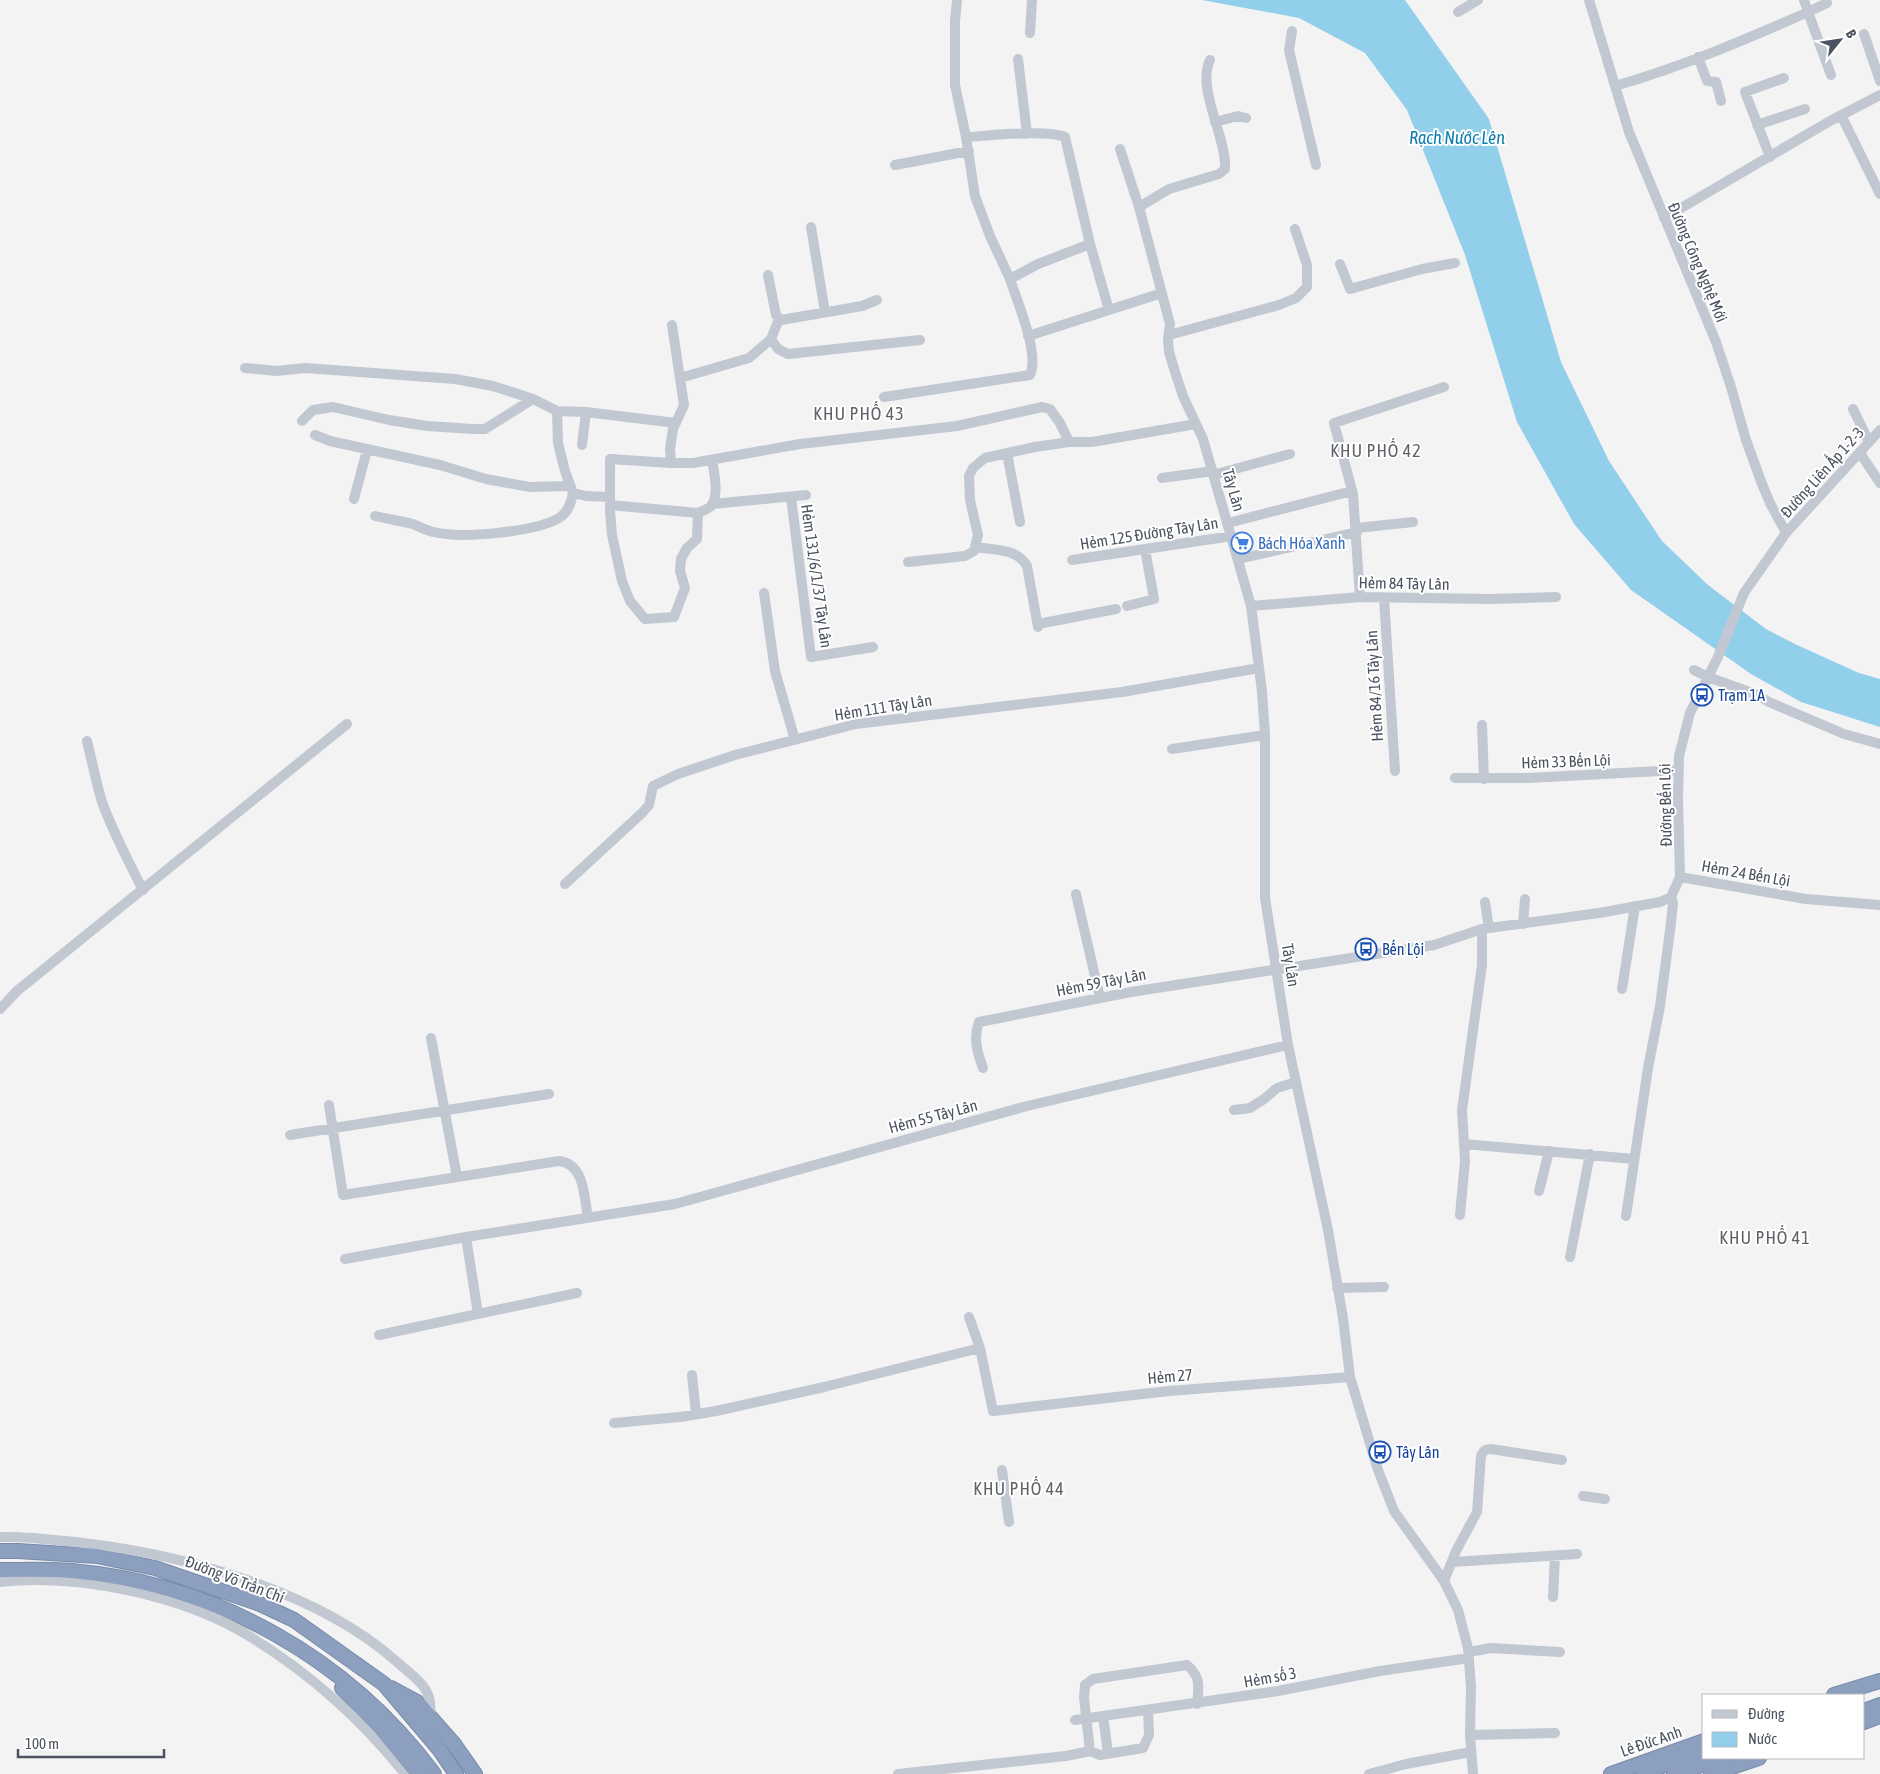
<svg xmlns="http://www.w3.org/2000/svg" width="1880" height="1774" font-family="'Asap Condensed',sans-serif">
<rect width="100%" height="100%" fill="#f4f3f3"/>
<!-- water -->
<path fill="#92cfeb" d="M1202 0H1405L1489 119 1561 362 1609 461 1662 541 1708 585 1766 629 1797 645 1859 673 1880 679V727L1801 702 1751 674 1631 590 1574 524 1517 422 1465 255 1407 110 1365 53 1299 18Z"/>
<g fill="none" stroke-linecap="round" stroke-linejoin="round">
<!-- highway casing -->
<g stroke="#778aab" stroke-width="16">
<path id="highway" d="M0 1551H18L97 1556 155 1568 260 1604 294 1620 384 1684 439 1749 456 1774
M0 1570C24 1570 48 1569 72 1571 216 1584 348 1658 434 1774
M342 1688 378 1725 418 1774
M391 1688 417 1702 454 1744 475 1774
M1834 1695 1880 1681
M1864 1711 1880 1705
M1864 1722 1880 1716
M1644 1772 1704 1752
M1611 1774 1704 1741
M1674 1774 1723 1758
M1711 1774 1759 1758"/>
</g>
<!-- minor -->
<path stroke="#c1c8d1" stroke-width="10" d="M957 0 955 21V85L966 137 975 196 990 236 1010 279
M1589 0 1629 132 1716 342 1731 387 1746 440 1762 484 1770 503 1786 533
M1804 0 1808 12 1827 3
M1458 12 1478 0
M1292 31 1289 50 1316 165
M1030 33 1032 0
M1864 34 1880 81
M1698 57 1707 81 1716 82 1721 101
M1018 59 1027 134
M1615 86C1681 67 1745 40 1808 12L1831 75
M1841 115 1880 194
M1215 122 1238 116 1246 118
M1757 125 1805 109
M1120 149 1139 207 1166 309 1170 324 1168 339 1169 352 1176 375 1183 396 1203 439 1251 606 1262 691 1265 735V898L1288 1045 1328 1230 1343 1318 1350 1377 1378 1470 1394 1511 1444 1581 1458 1610 1468 1648 1471 1687 1470 1735 1473 1774
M1770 157 1745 92 1784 78
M895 165 969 151
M1139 207 1169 189 1219 174 1225 169C1227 138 1196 88 1210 60
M1664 218 1830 121 1880 95
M811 227 825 312
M1090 244 1109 310
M1340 264 1350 289 1422 269 1455 263
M768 275 776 315 781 320 862 306 877 300
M672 325 684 405 673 429 670 449 671 463H693L800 444 957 426 1042 407 1050 409 1060 423 1069 442H1092L1196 424
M1169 335 1279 305 1296 298 1307 287V265L1295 229
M1028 336 1162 293
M771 339 778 349 788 354 920 340
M245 368 277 371 305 368 455 379 493 386 533 399 557 411 586 412
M680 378 749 358 771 339 779 319
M884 397 1030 375C1040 353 1017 302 1010 279L1038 264 1090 244 1065 137C1045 129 990 136 966 137
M1853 409 1869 442
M557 411 558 443 565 471 573 493 586 496 610 497
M302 421 313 410 333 407 389 420 427 426 473 429H485L533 399
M315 435 330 441 440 465 486 479 530 487 570 486
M582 445 586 412 676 423
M1007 453 1020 522
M1860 453 1880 483
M671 463 610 459V511L612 535 622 581 630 601 645 619 674 617 685 588 680 571 681 559 687 548 697 539 698 513
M1213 475 1290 454
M1162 478 1213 471
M791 497 811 657 873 647
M354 499 367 450
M712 504 806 495
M610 505 698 513C702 511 709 509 712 505 719 493 714 473 712 460
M375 516C387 519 401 521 413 524 420 527 427 531 434 532 461 539 535 532 559 518 568 513 571 503 573 493
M1228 523 1352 491
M1357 528 1413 522
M975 547C994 550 1017 548 1027 566L1038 627
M1239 559 1357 532
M1072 560 1232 536
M908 562 965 556 974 551 978 535 970 500 969 476 973 468 985 458 1035 447 1069 442
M764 593 775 671 795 740
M1360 597 1353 494 1334 423 1444 387
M1384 598 1395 771
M1127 606 1154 599 1145 549
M1251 606 1360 597 1491 599 1556 597
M1038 624 1116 609
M1694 670 1708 677 1755 694 1769 702 1844 734 1880 744
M1482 725 1484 779
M87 741C92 761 96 782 102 802 113 832 128 861 143 890
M1172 749 1265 735
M1455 778H1528L1679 770
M1680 877 1806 899 1880 905
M565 884 642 813 649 805 653 786 678 774 735 755 856 724 1122 692 1259 668
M1076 894 1100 998
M1671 897 1680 877 1678 798 1679 756 1690 713 1717 659 1744 593 1786 533 1880 430
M1485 902 1489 928
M1523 924 1525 899
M1622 989 1635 906
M0 1009 17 991 347 724
M431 1038 457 1177
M983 1068C977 1052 973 1038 979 1022L1131 992 1434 945 1482 929 1599 913 1660 902 1671 897
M329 1105 343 1195 559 1161C585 1164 584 1197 588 1218
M1234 1110 1250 1108 1264 1099 1277 1088 1296 1082
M290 1135 549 1094
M1464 1144 1634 1159
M1539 1191 1549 1151
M1460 1215 1465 1161 1462 1110 1482 965V929
M1626 1216 1648 1068 1660 1006 1671 923 1673 903 1671 897
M466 1237 675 1204 1027 1106 1288 1045
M1570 1257 1590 1154
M345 1259 466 1237 478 1314
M1337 1288 1384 1287
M969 1317 980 1348 993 1411 1169 1391 1350 1377
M379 1335 577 1293
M692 1375 696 1414
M614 1423 680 1417 716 1411 824 1387 980 1348
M1002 1470 1009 1522
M1583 1496 1605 1499
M0 1537C28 1536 55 1540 83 1543 186 1555 319 1592 397 1662 416 1679 434 1688 430 1716
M1452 1562 1577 1554
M1444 1581 1456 1551 1477 1512 1481 1456C1483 1451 1485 1449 1491 1449L1562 1460
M0 1582C77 1573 183 1595 249 1636 308 1672 362 1720 405 1774
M1553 1597 1555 1556
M1469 1652 1491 1648 1560 1652
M1103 1716 1108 1753
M1075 1720 1278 1691 1380 1671 1469 1658
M1470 1735 1555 1733
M1090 1751 1084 1698 1085 1685 1093 1679 1187 1665C1201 1677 1199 1686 1197 1704
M898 1774 1066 1756 1090 1751 1100 1755 1143 1748 1149 1735 1148 1710
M1369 1774 1406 1764 1471 1752"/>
<!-- highway -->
<use href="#highway" stroke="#8c9fbf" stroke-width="14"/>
</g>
<!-- icons -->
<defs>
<g id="supermarket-ring" transform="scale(1.125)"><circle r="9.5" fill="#fff" stroke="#3f7fe0" stroke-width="1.5"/><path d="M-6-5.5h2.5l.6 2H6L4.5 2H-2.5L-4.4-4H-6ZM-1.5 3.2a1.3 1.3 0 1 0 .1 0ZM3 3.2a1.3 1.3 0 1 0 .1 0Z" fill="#3f7fe0"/></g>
<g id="bus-ring" transform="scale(1.125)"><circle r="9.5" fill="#fff" stroke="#1a4fb4" stroke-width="1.5"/><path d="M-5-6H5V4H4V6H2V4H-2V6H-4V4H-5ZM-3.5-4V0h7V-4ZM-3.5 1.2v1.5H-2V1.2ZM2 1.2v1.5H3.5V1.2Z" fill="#1a4fb4"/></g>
</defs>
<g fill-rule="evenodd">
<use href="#supermarket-ring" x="1242" y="543"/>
<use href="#bus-ring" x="1702" y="695"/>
<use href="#bus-ring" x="1366" y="949"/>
<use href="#bus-ring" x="1380" y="1452"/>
</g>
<g text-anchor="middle" stroke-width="4" stroke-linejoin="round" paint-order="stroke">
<!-- street labels -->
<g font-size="16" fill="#4a5360" stroke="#fff">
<text transform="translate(1698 262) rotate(67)" y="6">Đường Công Nghệ Mới</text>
<text transform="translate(1822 472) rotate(-48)" y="6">Đường Liên Ấp 1-2-3</text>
<text transform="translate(1234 490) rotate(74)" y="6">Tây Lân</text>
<text transform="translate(1149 533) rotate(-9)" y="6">Hẻm 125 Đường Tây Lân</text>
<text transform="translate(817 576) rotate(82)" y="6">Hẻm 131/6/1/37 Tây Lân</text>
<text transform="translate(1404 583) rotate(1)" y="6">Hẻm 84 Tây Lân</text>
<text transform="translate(1374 686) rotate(-93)" y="6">Hẻm 84/16 Tây Lân</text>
<text transform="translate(883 707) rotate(-9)" y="6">Hẻm 111 Tây Lân</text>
<text transform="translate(1566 761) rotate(-2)" y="6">Hẻm 33 Bến Lội</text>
<text transform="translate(1665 805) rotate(-91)" y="6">Đường Bến Lội</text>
<text transform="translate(1746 873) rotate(10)" y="6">Hẻm 24 Bến Lội</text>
<text transform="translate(1291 965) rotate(81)" y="6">Tây Lân</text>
<text transform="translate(1101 982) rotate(-11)" y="6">Hẻm 59 Tây Lân</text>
<text transform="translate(933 1116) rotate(-15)" y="6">Hẻm 55 Tây Lân</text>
<text transform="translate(1170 1376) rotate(-5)" y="6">Hẻm 27</text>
<text transform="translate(235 1579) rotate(21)" y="6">Đường Võ Trần Chí</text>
<text transform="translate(1270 1677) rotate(-10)" y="6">Hẻm số 3</text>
<text transform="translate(1651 1741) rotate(-19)" y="6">Lê Đức Anh</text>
</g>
<!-- shop labels -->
<g font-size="16" fill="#366cbe" stroke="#fff" text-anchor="start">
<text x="1258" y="549">Bách Hóa Xanh</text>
</g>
<!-- transit labels -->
<g font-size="16" fill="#164399" stroke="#fff" text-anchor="start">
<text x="1718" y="701">Trạm 1A</text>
<text x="1382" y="955">Bến Lội</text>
<text x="1396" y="1458">Tây Lân</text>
</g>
<!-- water labels -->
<g font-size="18" font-style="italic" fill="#0f7cae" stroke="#fff">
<text x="1457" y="144">Rạch Nước Lên</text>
</g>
<!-- neighbourhood labels -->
<g font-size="18" letter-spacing="1" fill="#5f6267" stroke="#fff">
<text x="859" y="420">KHU PHỐ 43</text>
<text x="1376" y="457">KHU PHỐ 42</text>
<text x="1765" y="1244">KHU PHỐ 41</text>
<text x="1019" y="1495">KHU PHỐ 44</text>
</g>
</g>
<!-- legend -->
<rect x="1702" y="1694" width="162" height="65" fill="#ffffff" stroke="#b7babf"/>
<rect x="1712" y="1710" width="25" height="8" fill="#c1c8d1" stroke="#b7babf"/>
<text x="1748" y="1719" font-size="15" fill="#4a5360">Đường</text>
<rect x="1712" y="1732" width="25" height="15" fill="#92cfeb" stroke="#b7babf"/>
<text x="1748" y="1744" font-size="15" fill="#4a5360">Nước</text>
<!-- north arrow -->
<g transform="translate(1840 40) rotate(60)" stroke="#ffffff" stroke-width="4" paint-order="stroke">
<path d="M0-4L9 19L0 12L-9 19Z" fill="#4a5360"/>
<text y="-8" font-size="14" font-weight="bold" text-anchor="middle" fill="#4a5360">B</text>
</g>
<!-- scale -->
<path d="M18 1749v8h146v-8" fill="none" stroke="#4a5360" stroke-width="2.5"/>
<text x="25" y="1749" font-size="15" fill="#4a5360" stroke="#ffffff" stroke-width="4" paint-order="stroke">100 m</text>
</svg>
